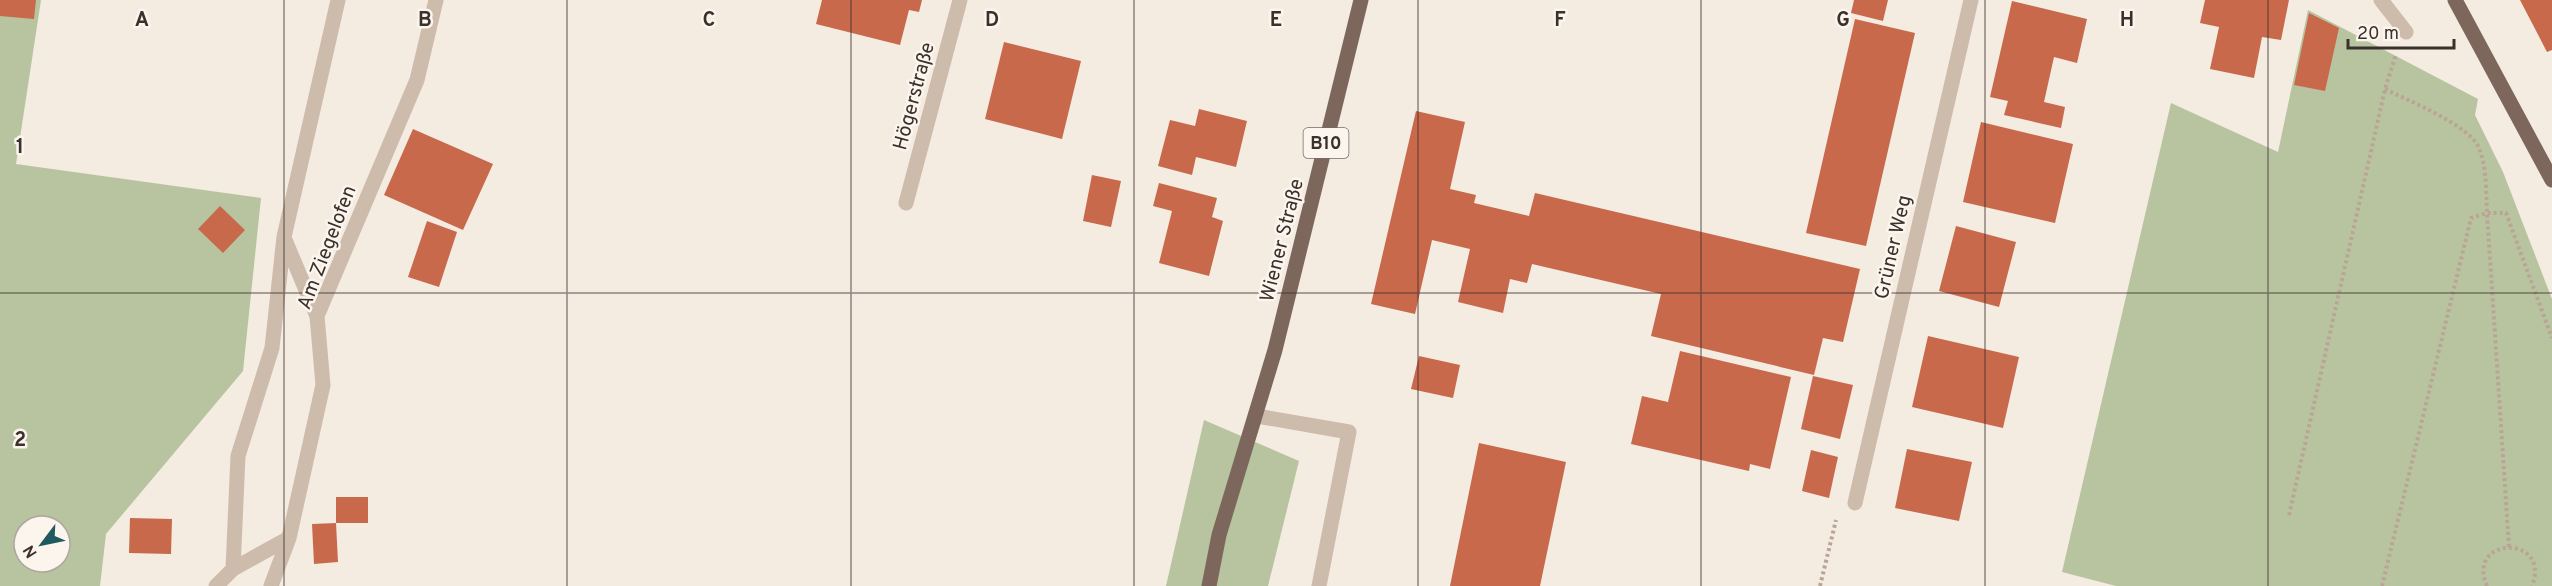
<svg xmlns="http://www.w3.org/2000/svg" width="2552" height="586" font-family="Overpass,sans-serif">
<rect width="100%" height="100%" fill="#f4ebe1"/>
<!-- green -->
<path fill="#b8c4a0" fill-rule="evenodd" d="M0 0H41L16 164 261 198 243 371 106 534 100 586H0ZM24 526H60V562H24Z
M2308 10 2478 99 2475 115 2503 172 2552 299V586H2116L2062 572 2171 103 2278 152Z
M1204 420 1299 461 1268 586H1166Z"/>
<!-- building -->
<path fill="#c8694b" d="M0 0H36L34 19 0 16Z
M822 0H922L919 12 909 10 900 45 816 24Z
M1854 0H1888L1883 21 1851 13Z
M2205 0H2289L2281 40 2262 37 2254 78 2210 69 2219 27 2200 23Z
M2520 0H2552V50L2547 52Z
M2012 1 2087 19 2077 63 2054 57 2044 102 2065 107 2061 128 2004 115 2008 101 1990 97Z
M2309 13 2339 28 2325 91 2294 85Z
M1855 19 1915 33 1866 246 1806 233Z
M1004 42 1081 61 1062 139 985 119Z
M1199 109 1247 121 1236 167 1196 157 1192 175 1158 166 1170 120 1195 126Z
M1416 111 1465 122 1450 189 1476 195 1474 203 1529 216 1535 193 1860 269 1843 342 1823 338 1814 375 1651 336 1661 294 1532 264 1527 283 1510 279 1503 313 1458 302 1470 249 1432 240 1415 314 1371 304Z
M1981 122 2073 144 2055 223 1963 202Z
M413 129 493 164 463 230 384 195Z
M1092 175 1121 181 1111 227 1083 221Z
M1159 183 1217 198 1212 217 1223 221 1209 276 1159 263 1172 211 1153 206Z
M220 206 245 230 223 253 198 229Z
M427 221 457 232 439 287 408 277Z
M1956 226 2016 242 1999 307 1939 291Z
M1928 336 2019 357 2003 428 1912 407Z
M1680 351 1791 377 1770 469 1750 464 1749 471 1631 444 1642 396 1668 402Z
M1419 356 1460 365 1453 398 1411 389Z
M1813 376 1853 385 1840 439 1801 429Z
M1479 443 1566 462 1540 586H1450Z
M1907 449 1972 462 1959 521 1895 508Z
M1811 450 1838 457 1829 498 1802 491Z
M336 497H368V523H336Z
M130 518 172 519 171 554 129 553Z
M336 523 338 562 314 564 312 524Z"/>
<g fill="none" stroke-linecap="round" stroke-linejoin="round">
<!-- path -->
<path stroke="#b9a596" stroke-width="4" stroke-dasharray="3 3" stroke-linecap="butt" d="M2385 89C2407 100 2471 126 2479 148 2487 168 2486 192 2487 213L2509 547
M2289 515 2385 89 2396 54
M1820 586 1836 520
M2382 586 2471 218 2487 213H2506L2552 338
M2487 586C2465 536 2552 534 2532 586"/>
<!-- minor -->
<path stroke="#cdbbac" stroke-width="15" d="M2381 0 2406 32
M906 203 960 0
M285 240 317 316
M1257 416 1349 432 1319 586
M1855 503 1971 0
M233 569 289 538
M216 586 233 569 238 456 272 348 284 237 338 0
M271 586 289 538 323 385 317 316 417 80 436 0"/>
<!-- major -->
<path stroke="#7d675c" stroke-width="15" d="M2455 0 2552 180
M1209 586 1219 535 1275 350 1361 0"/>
</g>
<!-- grid -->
<path fill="none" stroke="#3b302b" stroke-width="1.5" stroke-opacity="0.55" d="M284 0V586M567 0V586M851 0V586M1134 0V586M1418 0V586M1701 0V586M1985 0V586M2268 0V586M0 293H2552"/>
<g text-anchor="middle" stroke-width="5" stroke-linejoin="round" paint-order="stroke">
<!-- shield labels -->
<rect fill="#fbf5ee" stroke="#756b66" stroke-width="1.5" x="1303.5" y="128" width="45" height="30" rx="4.5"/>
<g font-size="18" font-weight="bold" fill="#3b302b">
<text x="1326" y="149">B10</text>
</g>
<!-- street labels -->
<g font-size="20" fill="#3b302b" stroke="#fbf5ee">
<text transform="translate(913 96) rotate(-75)" y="7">Högerstraße</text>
<text transform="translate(1281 240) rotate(-76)" y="7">Wiener Straße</text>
<text transform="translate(326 247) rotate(-69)" y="7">Am Ziegelofen</text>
<text transform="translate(1892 247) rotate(-77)" y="7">Grüner Weg</text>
</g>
</g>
<g font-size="20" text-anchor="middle" font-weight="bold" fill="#3b302b" stroke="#fbf5ee" stroke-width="5" stroke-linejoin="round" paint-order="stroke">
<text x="142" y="26">A</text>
<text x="425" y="26">B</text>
<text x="709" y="26">C</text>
<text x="992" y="26">D</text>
<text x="1276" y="26">E</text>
<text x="1560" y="26">F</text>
<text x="1843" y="26">G</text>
<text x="2127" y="26">H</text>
<text x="20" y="153">1</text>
<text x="20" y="446">2</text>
</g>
<!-- north arrow -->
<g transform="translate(42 544) rotate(238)"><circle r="28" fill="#fbf5ee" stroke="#aea6a0" stroke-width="1.5"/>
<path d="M0-4.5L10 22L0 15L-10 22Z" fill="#1f5a5e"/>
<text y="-9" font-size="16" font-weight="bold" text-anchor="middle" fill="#3b302b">N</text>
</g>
<!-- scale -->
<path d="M2348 39v9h106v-9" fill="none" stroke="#3b302b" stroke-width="3"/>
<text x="2357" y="39" font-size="18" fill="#3b302b" stroke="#fbf5ee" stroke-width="4.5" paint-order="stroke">20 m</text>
</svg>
